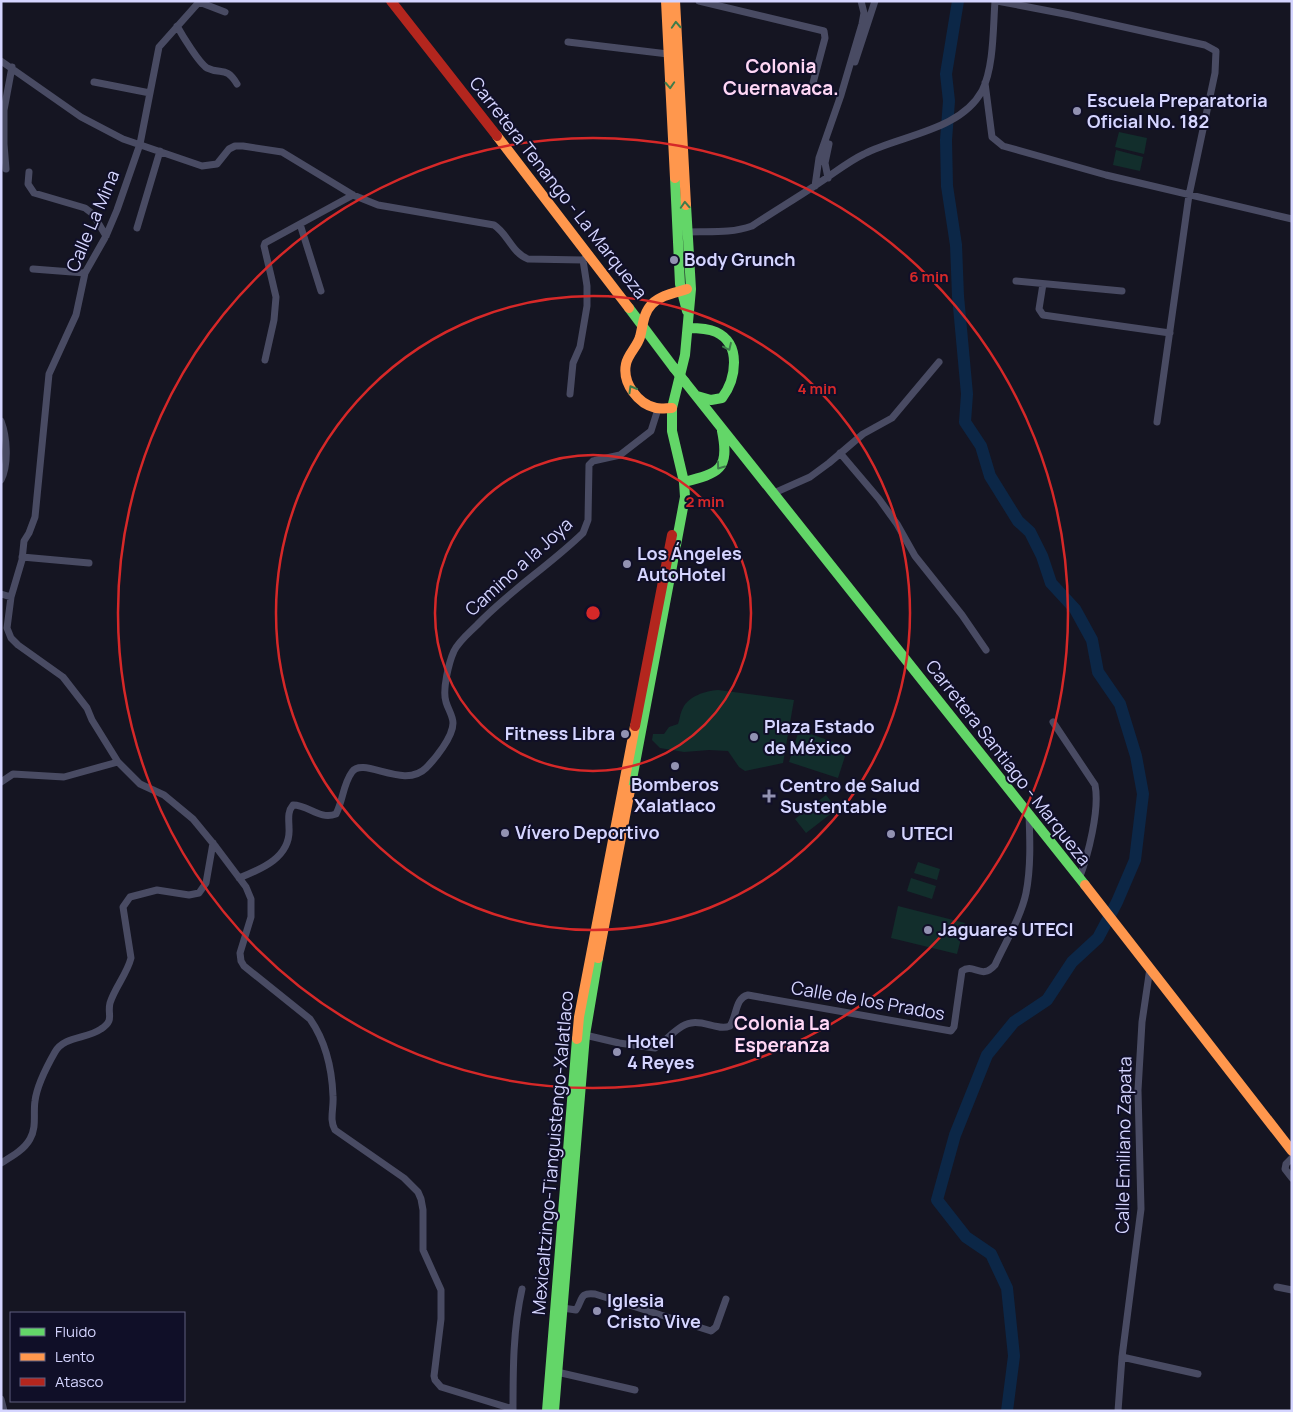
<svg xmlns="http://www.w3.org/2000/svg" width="1293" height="1412" font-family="Manrope,sans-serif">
<rect width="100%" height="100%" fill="#151522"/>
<!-- green -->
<path fill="#122e2c" d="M1119 132 1147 138 1144 154 1115 147Z
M1116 150 1143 157 1140 171 1113 165Z
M718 690 794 700 783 763 745 771 739 767 728 751 709 750 684 752 660 748 652 740 653 734H664L669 727 678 724C680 719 680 713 683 708 689 696 705 691 718 690Z
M799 730 848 747 838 778 789 762Z
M826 795 837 809 806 833 795 819Z
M918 862 940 869 937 880 914 873Z
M911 878 936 886 932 899 907 891Z
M898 906 965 923 957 954 891 938Z"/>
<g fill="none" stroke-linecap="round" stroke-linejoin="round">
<!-- river -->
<path stroke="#0c2747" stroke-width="12" d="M958 1 946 74 949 101 946 140 947 186 956 245 958 296 967 394 965 422 981 446 990 476 1018 521 1030 532 1042 556 1051 583 1075 609 1092 640 1098 672 1120 704 1136 756 1143 794 1135 860 1117 902 1098 938 1072 962 1047 1000 1014 1022 987 1055 955 1135 937 1200 966 1237 991 1254 1007 1288 1014 1356 1007 1411"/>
<!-- street -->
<path stroke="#494b63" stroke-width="7" d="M200 1 159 47 140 144 117 210 106 236 85 273 76 315 49 374 35 517 29 533 24 541 22 560 11 597 7 628 11 638 18 645 63 677 87 708 92 720 118 762 140 784 164 795 193 819 216 847 246 887 251 899V917L240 953 241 961 244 966 310 1019C326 1042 332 1069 333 1096 334 1108 329 1120 335 1130L404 1178 418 1192 421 1199 423 1210V1250L441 1290V1319L434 1376 435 1380 441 1387 513 1409
M699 1 824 31 825 38 813 83
M997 1 1070 15 1205 45 1216 51 1215 73 1189 195 1157 422
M199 2 225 12
M177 26C182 35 199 63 207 68 222 75 226 66 237 84
M568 42 668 54
M1 61 81 117 123 139 202 166 217 164 229 149 235 146H243L282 152 353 195 378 205 494 225C508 234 512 253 528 259L583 260 589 254
M855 62 875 1
M94 82 150 93
M985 83 992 137 1003 146 1106 175 1292 219
M6 169 4 144V110L12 67
M29 172 28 184 34 193 85 208 93 214 106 236
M828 178 825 163 829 144
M815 186 819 158 841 95 862 24 864 13 861 1
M300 224 321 291
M137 228 160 151
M684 232C708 231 730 234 752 226 773 212 795 199 816 185 832 175 847 162 864 154 901 135 960 131 982 91 994 67 993 28 995 1
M33 269 85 273
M1016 281 1122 291
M1043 284 1039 309 1043 315 1170 333
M265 360 274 320 276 297 264 246 265 243 353 195
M570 394 573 363 580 347 587 306V286L583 260
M1 421C7 437 9 464 1 480
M840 453 879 499 897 524 915 556 962 615 986 650
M774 493 810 477 829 463 863 434 892 418 939 362
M22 557 89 563
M1 594 11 597
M1053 722 1095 785C1100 809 1088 856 1079 879
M1 782 13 774 64 777 118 762
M239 878C262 869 291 857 289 828 289 820 287 812 293 805 309 805 319 820 336 814 343 801 343 784 352 772 363 756 404 790 426 768 435 759 453 737 453 723 453 716 448 709 446 702 442 690 449 662 454 651 459 641 469 633 477 625 509 591 549 566 583 533L588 520 589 465 593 461 620 455 651 431 658 409
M585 1035 619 1043 655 1048C666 1041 678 1025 691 1023 704 1020 718 1031 730 1026 737 1016 735 998 748 995L951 1031 954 1027 962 971C974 962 981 981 995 965 1005 943 1021 917 1026 893 1031 868 1030 840 1029 814
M1292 1158 1286 1164 1285 1169 1292 1178
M1 1163C11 1157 24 1150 30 1139 37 1127 33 1114 35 1101 37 1085 47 1066 55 1052 64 1036 87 1039 101 1029 115 1020 107 1015 110 1003 115 987 127 974 131 958L123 907 130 897 157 890 189 895 199 893 206 883 213 843
M1277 1287 1292 1290
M563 1308 576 1310C583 1300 579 1292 595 1294L711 1331 716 1327 726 1299
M1122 1357 1198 1374
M557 1372 635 1390
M1 1399 4 1411
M513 1411C513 1370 513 1329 522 1289
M1118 1411 1122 1357 1141 1209 1138 1090 1142 1022 1150 968"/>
<!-- fast -->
<path stroke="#63d668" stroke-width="10" d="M675 178 680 284 687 311
M629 308 674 368
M688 328C697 328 707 328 716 332 742 344 736 379 722 398L711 400 697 396
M685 382 1085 885
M684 482C719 473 730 470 722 431
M630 790 685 497 684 482 672 431V408L685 355 691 289 686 205
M547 1411 577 1039
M554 1411 585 1035 598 958"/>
<!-- slow -->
<path stroke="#ff974d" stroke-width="10" d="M666 1 675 178
M675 1 686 205
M497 136 629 308
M672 408C667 408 661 409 656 408 638 404 622 383 626 364 628 354 637 347 640 337 643 326 643 313 652 304 661 295 675 293 687 289
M1085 885 1292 1151
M598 958 630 790
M577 1039 579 1017 635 726"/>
<!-- jam -->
<path stroke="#b3261e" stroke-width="10" d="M391 1 497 136
M635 726 672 535"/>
<!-- fast-bridge -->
<path stroke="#63d668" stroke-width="10" d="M674 368 685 382"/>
</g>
<!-- one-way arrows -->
<defs><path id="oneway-chevron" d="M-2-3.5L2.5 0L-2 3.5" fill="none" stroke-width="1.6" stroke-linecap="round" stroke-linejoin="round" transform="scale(1.25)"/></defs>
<g stroke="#3e7c4b">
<use href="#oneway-chevron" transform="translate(676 25) rotate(-93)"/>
<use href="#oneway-chevron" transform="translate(670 85) rotate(87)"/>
<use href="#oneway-chevron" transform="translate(685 205) rotate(-93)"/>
<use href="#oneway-chevron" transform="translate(728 347) rotate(65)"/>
<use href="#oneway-chevron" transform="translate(632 389) rotate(-120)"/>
<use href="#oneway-chevron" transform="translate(720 466) rotate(126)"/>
</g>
<!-- distance rings -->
<g fill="none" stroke="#d62828" stroke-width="2.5">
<circle cx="593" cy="613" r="158"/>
<circle cx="593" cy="613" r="317"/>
<circle cx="593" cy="613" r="475"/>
</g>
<!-- markers -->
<g fill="#9292b2" stroke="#100f28" stroke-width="2">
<circle cx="1077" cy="111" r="5"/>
<circle cx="674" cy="260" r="5"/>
<circle cx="627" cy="564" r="5"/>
<circle cx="625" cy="734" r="5"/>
<circle cx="754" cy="737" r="5"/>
<circle cx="675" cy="766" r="5"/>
<path d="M766.5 788.5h5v5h5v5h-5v5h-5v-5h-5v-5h5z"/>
<circle cx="505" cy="833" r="5"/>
<circle cx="891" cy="834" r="5"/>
<circle cx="928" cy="930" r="5"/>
<circle cx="617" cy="1052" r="5"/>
<circle cx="597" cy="1311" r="5"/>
</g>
<g text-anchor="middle" stroke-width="4" stroke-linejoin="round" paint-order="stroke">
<!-- poi labels -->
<g font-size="18" font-weight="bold" fill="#d5d5ff" stroke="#100f28" text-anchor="start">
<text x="1087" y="107">Escuela Preparatoria<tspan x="1087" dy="21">Oficial No. 182</tspan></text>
<text x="684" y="266">Body Grunch</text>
<text x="637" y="560">Los Ángeles<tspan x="637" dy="21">AutoHotel</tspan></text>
<text x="764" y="733">Plaza Estado<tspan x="764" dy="21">de México</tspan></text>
<text x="615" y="740" text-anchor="end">Fitness Libra</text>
<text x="675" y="791" text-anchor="middle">Bomberos<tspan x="675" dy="21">Xalatlaco</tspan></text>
<text x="780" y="792">Centro de Salud<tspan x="780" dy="21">Sustentable</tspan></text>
<text x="515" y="839">Vívero Deportivo</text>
<text x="901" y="840">UTECI</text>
<text x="938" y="936">Jaguares UTECI</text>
<text x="627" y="1048">Hotel<tspan x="627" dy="21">4 Reyes</tspan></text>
<text x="607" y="1307">Iglesia<tspan x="607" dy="21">Cristo Vive</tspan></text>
</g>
<!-- street labels -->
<g font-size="18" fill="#d5d5ff" stroke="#100f28">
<text transform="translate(558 188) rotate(52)" y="6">Carretera Tenango - La Marqueza</text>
<text transform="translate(93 221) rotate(-67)" y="6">Calle La Mina</text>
<text transform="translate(519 567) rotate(-42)" y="6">Camino a la Joya</text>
<text transform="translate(1008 763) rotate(52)" y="6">Carretera Santiago - Marqueza</text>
<text transform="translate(868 1001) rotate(10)" y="6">Calle de los Prados</text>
<text transform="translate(1124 1145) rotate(-89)" y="6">Calle Emiliano Zapata</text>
<text transform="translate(553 1153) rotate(-85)" y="6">Mexicaltzingo-Tianguistengo-Xalatlaco</text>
</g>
<!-- neighbourhood labels -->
<g font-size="19" font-weight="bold" fill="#ffd7f5" stroke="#100f28">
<text x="781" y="73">Colonia<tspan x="781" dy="22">Cuernavaca.</tspan></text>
<text x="782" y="1030">Colonia La<tspan x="782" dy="22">Esperanza</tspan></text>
</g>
</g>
<circle cx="593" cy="613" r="8" fill="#d62828" stroke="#100f28" stroke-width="2.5"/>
<g font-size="15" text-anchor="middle" font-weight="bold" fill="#d62828" stroke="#100f28" stroke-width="4" stroke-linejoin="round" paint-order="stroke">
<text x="929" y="282">6 min</text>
<text x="817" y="394">4 min</text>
<text x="705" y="507">2 min</text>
</g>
<!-- border -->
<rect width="1293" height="1412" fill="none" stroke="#d5d5ff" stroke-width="5"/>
<!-- legend -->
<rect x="10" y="1312" width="175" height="90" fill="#100f28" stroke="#5f5e7e"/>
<rect x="20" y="1328" width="25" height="8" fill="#63d668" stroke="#5f5e7e"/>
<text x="55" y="1337" font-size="15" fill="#d5d5ff">Fluido</text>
<rect x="20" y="1353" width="25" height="8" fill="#ff974d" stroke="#5f5e7e"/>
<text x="55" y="1362" font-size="15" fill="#d5d5ff">Lento</text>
<rect x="20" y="1378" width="25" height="8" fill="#b3261e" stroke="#5f5e7e"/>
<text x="55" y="1387" font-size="15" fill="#d5d5ff">Atasco</text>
</svg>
